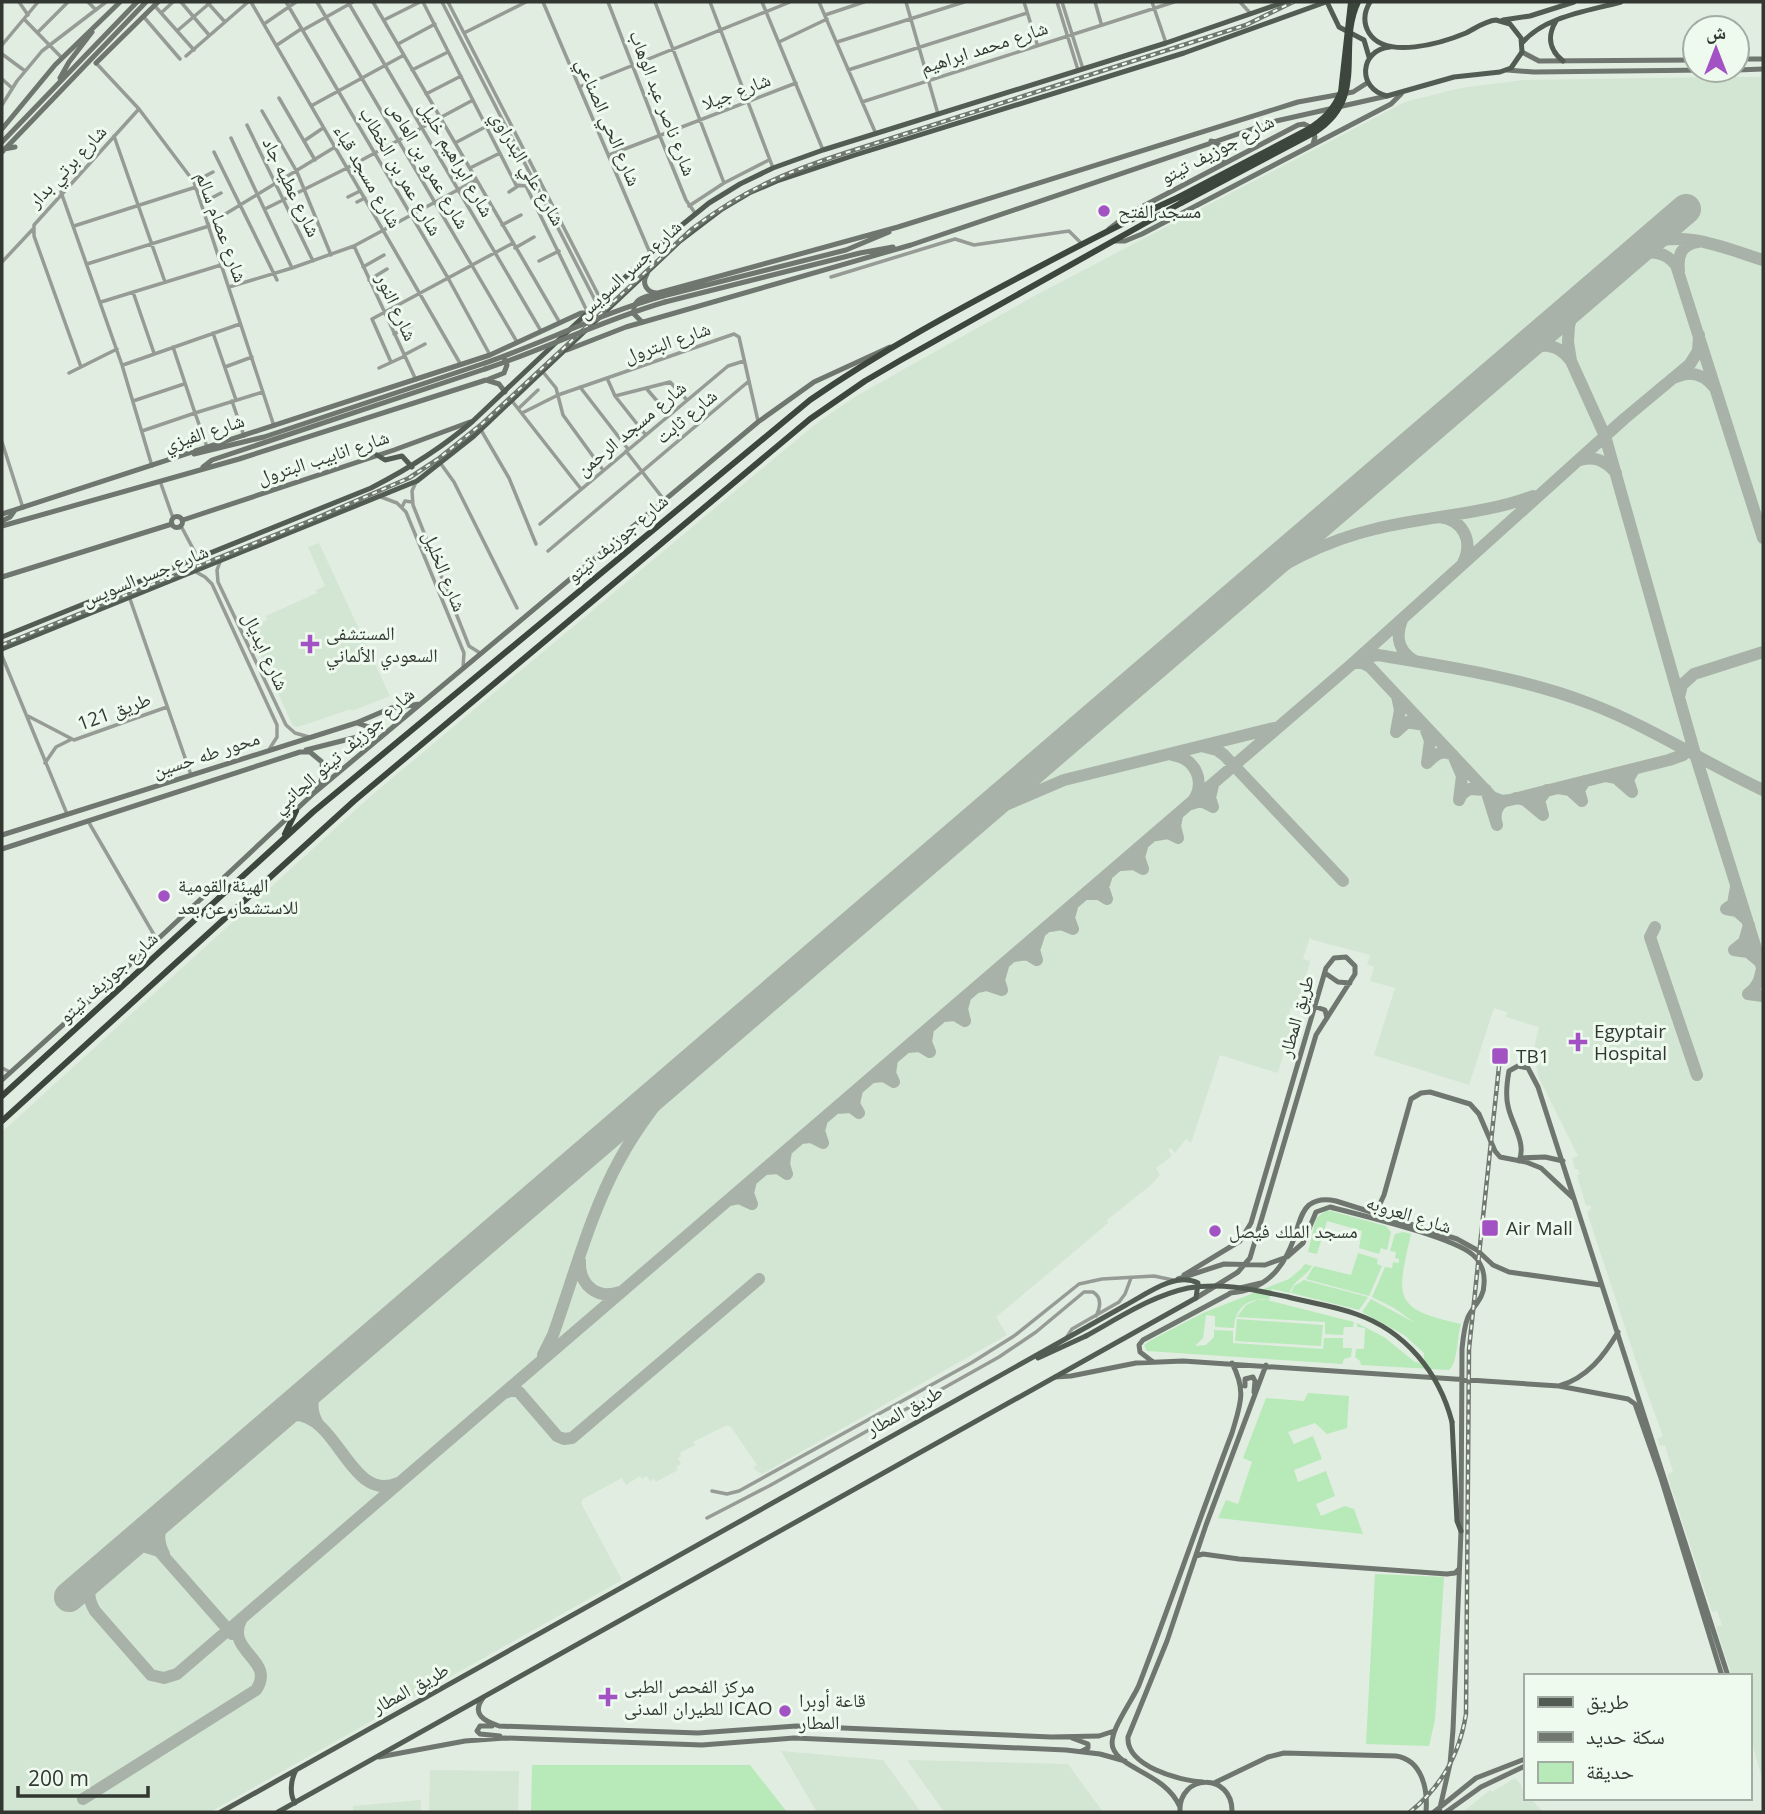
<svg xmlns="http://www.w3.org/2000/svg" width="1765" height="1814" font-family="'Open Sans','Noto Naskh Arabic',sans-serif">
<rect width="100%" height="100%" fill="#e1ede1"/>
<!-- built -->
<path fill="#d3e5d3" d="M1721 77H1763V1781L1749 1733V1676H1732L1716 1627 1722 1625 1717 1611 1712 1612 1668 1478V1474L1673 1472 1665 1445 1660 1446 1657 1439 1663 1436 1640 1373 1587 1212 1591 1208 1590 1205 1586 1206 1577 1175 1580 1174 1578 1169H1575L1572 1158 1578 1156 1539 1078 1533 1052 1539 1027 1506 1017 1507 1012 1494 1008 1469 1085 1374 1055 1395 988 1370 981 1374 967 1367 964 1370 955 1313 940 1310 937 1303 959 1310 961 1297 1010 1291 1008 1289 1015 1294 1017 1278 1073 1220 1055 1191 1143 1186 1139 1175 1153 1171 1148 1168 1150 1172 1156 1156 1168 1160 1175 1151 1185 1107 1220 1108 1223 1093 1236 996 1317 1007 1335 762 1474 753 1468 757 1465 731 1427 727 1425 693 1442 695 1445 680 1453 681 1456 678 1458 681 1464 676 1467 678 1470 656 1482 654 1479 650 1481 647 1476 642 1479 640 1476 626 1485 622 1478 583 1499 581 1503 622 1580 210 1812H2V1132L372 795 782 452 821 420 858 395 1038 294 1405 102 1461 88 1523 80Z
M319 543 390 696 352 711 351 709 298 727 293 726 248 628 267 620 266 616 317 593 316 590 325 586 308 547Z
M781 1751 883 1760 921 1812H817Z
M907 1760 1068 1764 1103 1812H944Z
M430 1770 519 1771 518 1812H429Z
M1515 1778 1521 1785 1525 1798H1530L1543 1812H1463L1490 1790 1492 1792Z
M421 1800V1812H353V1806Z"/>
<!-- green -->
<path fill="#b8e9b9" d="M1327 1210 1386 1226 1391 1232 1387 1250 1381 1248 1379 1254 1359 1248 1362 1231 1327 1221 1317 1254 1308 1252 1316 1218Z
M1403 1232 1411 1234C1397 1297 1391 1309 1461 1324 1457 1336 1458 1363 1449 1370L1361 1365 1360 1361 1355 1357 1356 1349H1364L1365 1328 1357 1327V1323L1384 1337 1415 1362 1420 1363 1424 1360V1353L1404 1335 1362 1312 1371 1299 1415 1323 1394 1308 1372 1297 1385 1267 1392 1268 1393 1262 1399 1263V1259L1395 1258 1396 1252 1390 1251 1395 1234Z
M1358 1253 1378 1259 1377 1264 1382 1266 1369 1296 1306 1279 1314 1266 1351 1275Z
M1305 1264 1312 1266C1306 1277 1292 1281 1290 1293L1272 1289 1269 1300C1248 1297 1235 1308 1234 1328L1215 1327V1316L1206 1315 1203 1338 1195 1346 1206 1345 1214 1337V1330L1233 1331V1343L1323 1349 1324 1338H1343V1348H1352L1351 1357 1344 1359 1342 1364 1147 1351 1144 1345 1151 1340 1203 1313 1289 1279 1301 1269Z
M1304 1280 1368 1297 1359 1310 1291 1293 1294 1286Z
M1257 1300H1267L1354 1322 1353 1327H1344L1343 1335 1325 1334V1322L1237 1317 1246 1305Z
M1237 1319 1323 1325 1321 1346 1235 1341Z
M1308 1393 1349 1396 1347 1428 1327 1434 1315 1423 1288 1432 1294 1444 1313 1436 1322 1459 1294 1470 1298 1482 1326 1471 1335 1496 1316 1504 1321 1516 1345 1506 1354 1509 1363 1534 1218 1518 1226 1500 1238 1504 1252 1462 1243 1458 1266 1398 1304 1401Z
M1375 1574 1444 1577 1435 1720 1429 1746 1366 1744Z
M532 1765H750L787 1812H531Z"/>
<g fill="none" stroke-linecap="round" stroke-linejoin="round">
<!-- taxiway -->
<path stroke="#a8b2a8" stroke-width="12" d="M1644 245C1685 229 1724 248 1763 260
M1630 257C1648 251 1663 249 1676 265L1763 538
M1679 271C1677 255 1682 244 1698 242
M1585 296 1571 318 1569 326 1568 342 1571 361 1605 436 1695 754 1763 971
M1519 353C1539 343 1557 341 1571 361
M1676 377C1691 370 1705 375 1715 388
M1577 461C1593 455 1605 460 1616 473
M1440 517C1463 520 1474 541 1463 563
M1235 596C1278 566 1323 541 1375 529 1426 516 1483 515 1533 496
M1402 620C1395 637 1399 652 1415 661
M1360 658 1378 655C1450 667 1523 678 1591 704 1651 727 1705 763 1763 790
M1353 663H1362L1370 667 1492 797 1502 801 1510 800 1669 760 1683 755 1690 746
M1397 696 1400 710 1396 732 1407 722 1424 725 1430 741 1427 763C1435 755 1441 749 1453 755L1462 776 1459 800 1462 794 1469 789 1486 790 1497 825C1494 815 1495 806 1505 801
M1679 697 1682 685 1694 674 1763 652
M1205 747 1217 750 1224 755 1343 881
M1173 755C1196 759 1206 782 1193 801
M1606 776 1616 778 1632 792 1628 780 1634 769
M1558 788 1570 790 1582 801 1579 790 1585 781
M1516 798 1525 800 1543 815 1539 800 1547 790
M1191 804 1201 801 1213 807 1210 798 1213 785
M958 834 1003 806 1064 780 1274 728
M1156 835 1168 833 1178 838 1175 826 1177 816
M1121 865 1134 864 1143 869 1139 857 1142 847
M1736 887 1733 904 1726 909 1737 911 1747 920
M1087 894H1099L1107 899 1103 887 1106 878
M1749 925 1744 942 1734 950 1748 952 1760 962
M1050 926 1061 924 1073 929 1069 918 1072 907
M1655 927 1650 937 1697 1075
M1014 956 1027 954 1037 960 1034 950 1039 935
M1762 968C1760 979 1758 987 1748 994L1763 996
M978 987 987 985 1002 990 999 980 1003 966
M944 1016 955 1015 965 1021 962 1009 965 998
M907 1047 920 1046 930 1052 926 1042 928 1029
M873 1077 884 1076 894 1082 890 1073 892 1060
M836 1108 851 1107 859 1113 854 1104 857 1090
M801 1138 811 1137 823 1143 819 1131 822 1120
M765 1169 778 1168 787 1174 784 1164 786 1151
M729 1200 739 1198 752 1204 748 1193 751 1181
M580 1261C579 1285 597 1300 620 1292
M543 1355 553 1335C573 1279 591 1211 620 1159 638 1126 661 1097 685 1068
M505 1393 513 1390 519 1392 557 1436 564 1439 572 1438 759 1279
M274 1421C281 1418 288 1415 295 1415 338 1415 351 1504 398 1483
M318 1424C309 1409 311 1395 321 1381
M126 1548 139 1545 159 1551 232 1634
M164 1554C156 1539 158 1525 169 1512
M97 1573C87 1585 87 1598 95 1611L151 1675 164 1678 177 1674 1352 664 1624 419 1690 364 1698 351 1699 335
M83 1799 256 1690C277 1659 223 1652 242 1618"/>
<!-- runway -->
<path stroke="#a8b2a8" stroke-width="30" d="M69 1597 1686 209"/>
<!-- street -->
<path stroke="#969b96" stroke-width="3.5" d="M19 2 28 15
M88 2 96 10
M181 2 209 35
M207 2 225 22
M251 2 461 365
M286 2 448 278 490 355
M317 2 517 342
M348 2 541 331
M373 2 560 323
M423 2 516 185 526 186 588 313
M442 2 597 304
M448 2 601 300
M543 2 650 253
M608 2 659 134 686 200 695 213
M655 2 724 183
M710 2 773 168
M762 2 823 150
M819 2 876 134
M906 2 938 114
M1024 2 1037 44
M1057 2 1078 70
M1062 2 1083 69
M1095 2 1101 23
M1152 2 1166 43
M1240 2 1251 14
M154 5 194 50
M161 13 173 2
M825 15 864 2
M143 16 180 59
M24 19 62 58
M384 20 420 2
M264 24 296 2
M303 30 353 2
M177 31 211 2
M38 32 68 2
M464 33 526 2
M779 42 827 19
M837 42 964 2
M398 44 435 24
M2 45 38 2
M277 45 301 29
M2 54 25 71
M186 56 248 2
M96 63 139 109 194 182 274 426
M412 70 448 52
M848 70 1027 13
M2 79 12 88
M579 87 790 2
M426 94 461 76
M279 98 315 160
M862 102 1174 2
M2 105 17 81 42 51 106 2
M311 106 404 55
M262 111 297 172 331 255
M247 125 313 261
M114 136 165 282
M231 138 292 268
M304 141 323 128
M455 143 487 126
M214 152 277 280
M609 155 796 83
M470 168 500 153
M194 182 213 172
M61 192 122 365 152 466
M509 192 518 186
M348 197 360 191
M357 202 365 198
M202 203 221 193
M689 206 724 183 769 160
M265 209 347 168 473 100
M209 224 335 147
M502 225 521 215
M74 226 196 187
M354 246 416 380
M515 248 534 237
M539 261 559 251
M2 262 33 229
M87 264 209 226
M363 267 384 255
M831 277 955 239 974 245 1069 231 1081 243
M369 280 387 269
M229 287 292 268 354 246 476 180
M133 292 154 353
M101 302 221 265
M213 333 236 400
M394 334 412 325
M173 347 195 413 263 392
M404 355 425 344
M391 362 372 319 513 243
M123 365 240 324
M81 367 34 236V225L138 110
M225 367 252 357
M379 368 405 356
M543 372 556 388 563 415 603 470
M69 373 117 349
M607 378 615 396 645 434
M580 387 628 449
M646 388 669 415
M615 396 670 382 687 400
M133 401 184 384
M232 401 244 436
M512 401 581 489
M519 408 538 390
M524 412 558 395 734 334 739 337 758 421
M481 430 509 478 536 544
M142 431 195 413 207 447
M2 442 23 508
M626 451 665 501
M441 464 454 482 517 608
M160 481 173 518
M416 482 412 491 413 505 469 646 480 653
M381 497 397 503 406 512 464 653 463 668
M402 507 405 501 412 502
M540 524 728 366 744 361
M181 526 198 558
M548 551 749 381
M220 562 217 570 218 582 286 725 295 733 309 737
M196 572 205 577 212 584 277 725V737L270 748
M130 599 191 775
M2 656 67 814
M28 716 74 740 167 707
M45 763 56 747 70 740
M88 821 157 940
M2 1068 10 1072
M1066 1338 1072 1329 1119 1302 1125 1294 1131 1278
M712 1491 727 1494 739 1491 971 1363 1014 1336 1079 1284 1102 1279 1154 1276 1173 1280
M707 1518 769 1486 999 1357 1036 1332 1084 1292H1093C1103 1298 1100 1308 1096 1316"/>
<!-- secondary -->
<path stroke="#6f766f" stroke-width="5" d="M1522 52 1539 61 1695 60
M1737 59H1763
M96 63 158 2
M1507 70 1534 72 1707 70
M1737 70 1763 69
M60 78 69 62 92 32
M2 129 55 65 120 2
M1211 141C1222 144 1226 153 1221 163
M2 142 137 2
M4 149 15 147
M2 152 146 2
M1109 229 1130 213 1298 125 1304 124 1312 128 1315 137 1313 144
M1114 241H1125L1142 234 1391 104 1401 94
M647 274C641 284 647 293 658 293L898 227 1298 102 1353 92 1367 83
M663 296 846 250 889 232
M665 302 860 253 893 247
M642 322 634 314C632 299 643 297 655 294
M567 350 626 327 911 245 1276 121 1387 96
M489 379 504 373 507 365 504 358
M194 454 264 437 485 363
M203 467 212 460 485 369
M2 514 490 355 581 313H588
M171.5 522a5.5 5.5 0 1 1 11 0a5.5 5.5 0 1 1-11 0Z
M183 520 394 450 470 422
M2 521 10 517 15 510
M2 526 239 459 486 380 499 384 505 392
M2 577 172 524
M306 750 369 734V727L357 723
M2 835 356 723 391 708 420 704
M2 849 300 752H310L322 762 323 777 317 789
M1325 973 1338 982 1350 983
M1316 1007 1325 1010 1327 1018
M2 1080 157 940 314 793 758 422 814 382 890 347
M1521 1158 1545 1157 1563 1161
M1519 1161C1527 1143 1511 1123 1508 1106 1505 1094 1507 1082 1509 1071L1518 1066 1528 1068 1538 1087 1728 1676
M1371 1212 1379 1206 1384 1195 1411 1099 1421 1093 1430 1092 1470 1104 1479 1114 1495 1151 1500 1157 1526 1162 1541 1168 1573 1198
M1184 1275 1240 1241 1251 1223 1326 968 1334 958 1346 957 1355 966V974L1316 1035 1250 1258 1238 1272 1196 1298
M1178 1279 1224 1264 1265 1265 1287 1257 1303 1243 1316 1212 1330 1207C1360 1215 1453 1237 1473 1255 1481 1262 1485 1273 1484 1284 1484 1298 1474 1305 1468 1317 1464 1327 1463 1338 1462 1349L1461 1531 1453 1730 1450 1764 1439 1812
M1240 1288 1261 1283
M1230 1293C1269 1290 1287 1264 1297 1229 1300 1220 1302 1211 1309 1205 1317 1199 1327 1199 1336 1201L1457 1239 1477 1250 1493 1265 1509 1272 1601 1285
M1153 1362 1140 1352 1139 1345 1143 1340 1231 1293
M1055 1377 1071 1376 1136 1363 1183 1361 1559 1386C1587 1378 1604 1356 1618 1332
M1245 1386V1379L1253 1377 1255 1381 1254 1392
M1559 1386 1628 1399 1635 1404 1661 1478 1722 1676
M1196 1556 1203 1554 1239 1559 1447 1574 1455 1573 1459 1569
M483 1698C471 1714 484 1721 499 1726L698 1733 796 1726 1051 1737 1099 1736 1114 1731
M492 1726H480L477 1731 480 1734 500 1736
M1072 1738 1088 1744V1748L1082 1751
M379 1757 465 1741 505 1738 702 1745 794 1738 1066 1750 1100 1754 1125 1761
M1203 1782C1180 1781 1126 1766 1128 1737L1167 1641 1206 1525 1266 1365
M1214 1783 1268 1757 1284 1753 1396 1756C1422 1760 1428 1789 1426 1812
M1180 1807C1165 1773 1121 1770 1113 1748 1107 1733 1133 1700 1139 1685 1171 1602 1200 1517 1232 1433 1240 1405 1247 1392 1232 1363
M1180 1812C1178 1773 1233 1772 1232 1812
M1434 1812 1476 1778 1525 1759
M1446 1812 1481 1787 1525 1766"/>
<!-- primary -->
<path stroke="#535c53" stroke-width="5" d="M1327 2 1339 27 1364 40 1369 57
M1370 2C1364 12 1363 23 1369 33 1386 60 1442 43 1466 33 1476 28 1485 21 1496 20L1510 24 1521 38 1522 52 1511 68 1500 72 1454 77 1387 96C1357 89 1359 50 1390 47
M1503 20 1530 16 1574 2
M1556 21C1547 36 1549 50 1563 61
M1522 43C1545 16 1589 11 1621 2
M377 455 385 460 402 456 412 467
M2 637 371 488C408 469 442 448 473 421L672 233 709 203 740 184 773 168 823 150 1166 43 1285 2
M2 649 417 481 474 436 680 241 722 209 749 193 777 181 855 155 1184 53 1326 2
M1038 1358 1086 1336
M1452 1422 1457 1521 1461 1531
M295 1803C289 1794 291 1779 296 1770
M221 1812 1126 1305C1145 1295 1176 1271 1198 1283L1196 1298 278 1812"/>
<!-- highway -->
<path stroke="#3c463c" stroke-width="6" d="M285 834 296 811
M2 1096 313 812 810 400C881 351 955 311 1031 271 1080 245 1128 220 1179 197
M2 1121 354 801 810 419 865 381 901 360 1181 203"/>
<!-- rail casing -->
<g stroke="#707870" stroke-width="4.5">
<path id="rail" d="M2 645 307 522 409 478 438 459 483 423 692 229C742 191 786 172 845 153L1246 25 1293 2
M1410 1812C1441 1787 1460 1753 1466 1714L1469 1349 1500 1057"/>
</g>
<!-- rail -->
<use href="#rail" stroke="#eefaee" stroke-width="2" stroke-dasharray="5" stroke-linecap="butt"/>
<!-- secondary-bridge -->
<path stroke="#6f766f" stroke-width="5" d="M485 363C545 342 602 313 663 296
M485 369C546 349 603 320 665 302"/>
<!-- primary-bridge -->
<path stroke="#535c53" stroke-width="5" d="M1086 1336C1119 1318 1151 1296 1188 1288 1222 1282 1255 1290 1288 1297 1311 1303 1334 1306 1356 1314 1405 1331 1439 1372 1452 1422"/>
<!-- highway-bridge -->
<path stroke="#3c463c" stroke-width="6" d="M1179 197 1307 130C1324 120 1334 109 1341 92L1351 2
M1181 203 1315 132C1369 97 1336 48 1358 2"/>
</g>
<!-- markers -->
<g fill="#a252c3" stroke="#eefaee" stroke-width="2.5">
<circle cx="1104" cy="211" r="7"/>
<path d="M306.5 633.5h7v7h7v7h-7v7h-7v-7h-7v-7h7z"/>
<circle cx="164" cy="896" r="7"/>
<path d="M1574.5 1031.5h7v7h7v7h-7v7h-7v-7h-7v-7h7z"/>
<rect x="1491" y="1047" width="18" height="18" rx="3.5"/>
<rect x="1481" y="1219" width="18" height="18" rx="3.5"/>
<circle cx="1215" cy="1231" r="7"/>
<path d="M604.5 1686.5h7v7h7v7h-7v7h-7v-7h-7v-7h7z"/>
<circle cx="785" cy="1711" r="7"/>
</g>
<g text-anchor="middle" stroke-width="6" stroke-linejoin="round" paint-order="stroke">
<!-- street labels -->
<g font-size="19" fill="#323732" stroke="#eefaee">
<text transform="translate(984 47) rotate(-18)" y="7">شارع محمد ابراهيم</text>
<text transform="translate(736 91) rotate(-21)" y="7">شارع جيلا</text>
<text transform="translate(663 103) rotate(69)" y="7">شارع ناصر عبد الوهاب</text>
<text transform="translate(609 122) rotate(67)" y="7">شارع الحي الصناعي</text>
<text transform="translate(1217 149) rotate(-28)" y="7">شارع جوزيف تيتو</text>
<text transform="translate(457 159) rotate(60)" y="7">شارع ابراهيم خليل</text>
<text transform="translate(429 165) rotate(60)" y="7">شارع عمرو بن العاص</text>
<text transform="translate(67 166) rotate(-47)" y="7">شارع برتي بدار</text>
<text transform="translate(528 168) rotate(60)" y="7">شارع علي البدراوي</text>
<text transform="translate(401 171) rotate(60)" y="7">شارع عمر بن الخطاب</text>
<text transform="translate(368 176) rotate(60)" y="7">شارع مسجد قباء</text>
<text transform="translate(292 187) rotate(64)" y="7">شارع عطيه جاد</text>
<text transform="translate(222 227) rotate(70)" y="7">شارع عصام سالم</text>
<text transform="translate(629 269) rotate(-43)" y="7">شارع جسر السويس</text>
<text transform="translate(397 307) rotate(65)" y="7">شارع النور</text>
<text transform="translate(667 342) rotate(-19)" y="7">شارع البترول</text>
<text transform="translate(686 416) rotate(-40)" y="7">شارع ثابت</text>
<text transform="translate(631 428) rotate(-40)" y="7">شارع مسجد الرحمن</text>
<text transform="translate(204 432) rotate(-18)" y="7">شارع الفيزي</text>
<text transform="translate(323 457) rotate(-18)" y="7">شارع انابيب البترول</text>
<text transform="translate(617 538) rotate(-40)" y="7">شارع جوزيف تيتو</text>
<text transform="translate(445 571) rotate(68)" y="7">شارع الخليل</text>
<text transform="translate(145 575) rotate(-22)" y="7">شارع جسر السويس</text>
<text transform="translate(266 651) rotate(65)" y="7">شارع ايديال</text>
<text transform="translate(114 711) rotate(-20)" y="7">طريق 121</text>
<text transform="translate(343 750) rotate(-41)" y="7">شارع جوزيف تيتو الجانبي</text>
<text transform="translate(206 754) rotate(-18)" y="7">محور طه حسين</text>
<text transform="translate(108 977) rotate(-42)" y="7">شارع جوزيف تيتو</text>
<text transform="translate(1296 1016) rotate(-74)" y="7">طريق المطار</text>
<text transform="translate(1409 1214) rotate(17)" y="7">شارع العروبه</text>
<text transform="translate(904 1410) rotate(-29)" y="7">طريق المطار</text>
<text transform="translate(410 1688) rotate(-29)" y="7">طريق المطار</text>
</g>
<!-- poi labels -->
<g font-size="19" fill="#323732" stroke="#eefaee" text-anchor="start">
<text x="1118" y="218">مسجد الفتح</text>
<text x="326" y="640">المستشفى<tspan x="326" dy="22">السعودي الألماني</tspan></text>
<text x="178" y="892">الهيئة القومية<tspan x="178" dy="22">للاستشعار عن بعد</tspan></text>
<text x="1594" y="1038">Egyptair<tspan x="1594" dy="22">Hospital</tspan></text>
<text x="1516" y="1063">TB1</text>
<text x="1506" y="1235">Air Mall</text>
<text x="1229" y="1238">مسجد الملك فيصل</text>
<text x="624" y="1693">مركز الفحص الطبى<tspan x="624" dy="22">للطيران المدنى ICAO</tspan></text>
<text x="799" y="1707">قاعة أوبرا<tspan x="799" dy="22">المطار</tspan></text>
</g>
</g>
<!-- border -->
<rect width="1765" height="1814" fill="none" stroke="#323732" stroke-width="7"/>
<!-- legend -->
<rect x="1524" y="1674" width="228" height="126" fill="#eefaee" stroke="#a3aca3" stroke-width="2"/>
<rect x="1538" y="1697" width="35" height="10" fill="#535c53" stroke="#a3aca3" stroke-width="2"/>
<text x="1586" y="1709" font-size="21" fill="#323732">طريق</text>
<rect x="1538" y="1732" width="35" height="10" fill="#707870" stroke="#a3aca3" stroke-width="2"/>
<text x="1586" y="1744" font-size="21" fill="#323732">سكة حديد</text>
<rect x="1538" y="1762" width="35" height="21" fill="#b8e9b9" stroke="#a3aca3" stroke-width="2"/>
<text x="1586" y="1779" font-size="21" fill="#323732">حديقة</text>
<!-- north arrow -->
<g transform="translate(1716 49)"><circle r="33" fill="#eefaee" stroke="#a3aca3" stroke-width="2"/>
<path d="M0-5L12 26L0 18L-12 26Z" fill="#a252c3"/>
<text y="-10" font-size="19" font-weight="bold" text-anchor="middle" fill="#323732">ش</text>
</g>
<!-- scale -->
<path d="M18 1786v10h130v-10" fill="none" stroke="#323732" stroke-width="3.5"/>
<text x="28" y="1786" font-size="21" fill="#323732" stroke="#eefaee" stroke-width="5" paint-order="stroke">200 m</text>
</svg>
